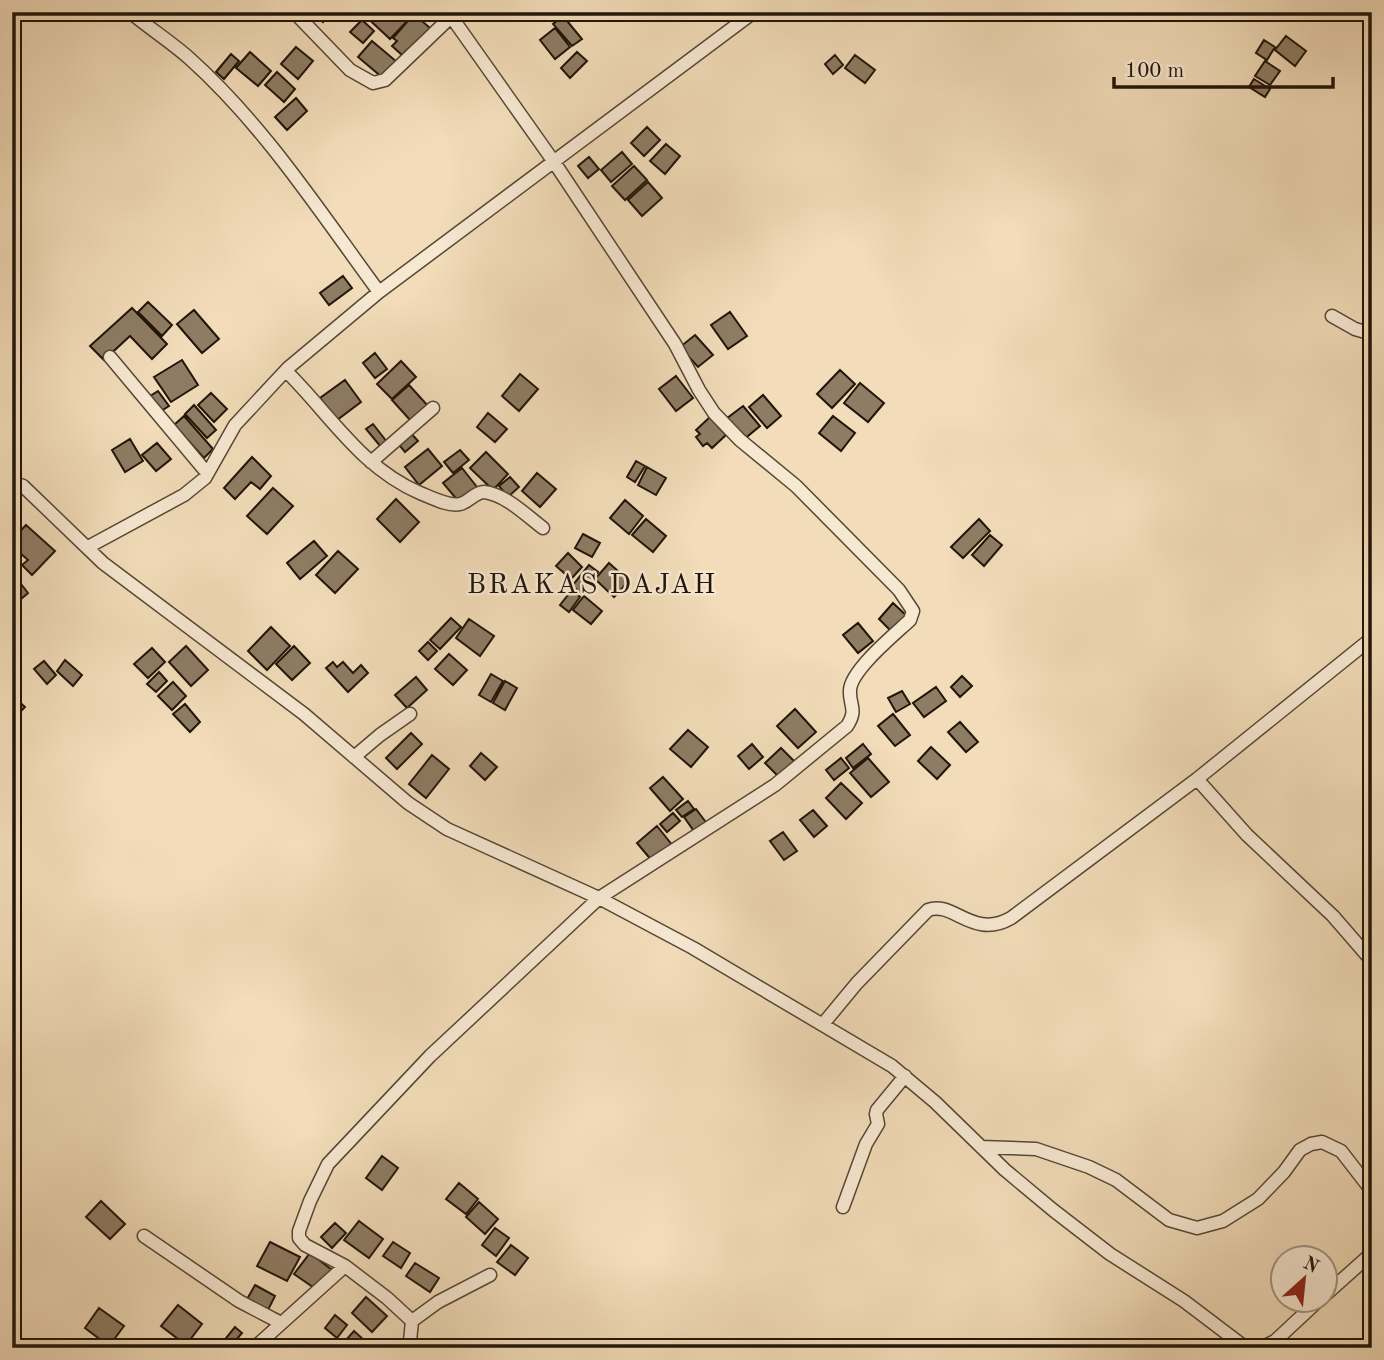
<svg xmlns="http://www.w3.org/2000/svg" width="1384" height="1360" font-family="'Old Standard TT',serif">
<rect width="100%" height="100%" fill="#f2dcb9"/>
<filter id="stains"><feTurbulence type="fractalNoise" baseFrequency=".00286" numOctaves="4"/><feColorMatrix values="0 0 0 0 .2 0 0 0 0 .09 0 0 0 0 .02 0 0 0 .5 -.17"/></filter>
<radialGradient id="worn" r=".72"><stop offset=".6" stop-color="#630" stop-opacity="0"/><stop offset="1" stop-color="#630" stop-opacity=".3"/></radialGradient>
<!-- building -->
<path fill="#8e7c64" stroke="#211508" stroke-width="2" d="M311 12H332L323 22Z
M361 12H409L412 16 390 39Z
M414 14 430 28 409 52 407 50 402 55 392 46 397 41 393 38Z
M563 16 582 39 572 46 553 24Z
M362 20 374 31 363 43 350 32Z
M555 28 570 47 555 59 540 40Z
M1286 36 1306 51 1295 66 1275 50Z
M1264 40 1275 47 1267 60 1256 53Z
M372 41 397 62 383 78 358 57Z
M296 47 313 61 298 79 281 64Z
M250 52 271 71 258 86 236 68Z
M577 52 587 61 570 78 561 68Z
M231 54 239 61 224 79 216 72Z
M835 55 843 65 833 74 825 64Z
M855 55 875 70 865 83 845 68Z
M1265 61 1280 71 1270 85 1255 76Z
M277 72 295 89 284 102 265 85Z
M1254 79 1270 89 1265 97 1249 87Z
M296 98 307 111 287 130 275 117Z
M647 127 660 140 644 156 631 143Z
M666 144 680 156 665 174 650 161Z
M622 152 632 164 611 182 601 170Z
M589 157 599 169 588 178 578 166Z
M634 166 647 180 625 200 612 186Z
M648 182 662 198 642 216 628 200Z
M343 276 352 288 329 305 320 293Z
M148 302 172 325 162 336 138 312Z
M132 308 167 344 152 359 130 336 104 360 90 346Z
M194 310 219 339 202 353 177 324Z
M730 312 747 336 728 349 711 325Z
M695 335 713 355 698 367 680 347Z
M375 353 387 369 375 378 363 363Z
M182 360 198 385 171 402 154 377Z
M401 361 416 377 392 399 377 384Z
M840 370 855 384 832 408 817 394Z
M520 374 538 389 519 411 502 396Z
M676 376 693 398 676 411 659 389Z
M345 380 361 402 337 420 320 398Z
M860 383 884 403 868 422 844 403Z
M409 385 428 406 411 421 392 400Z
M158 391 169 406 158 413 147 398Z
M211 393 227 409 214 422 198 405Z
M763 395 781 416 767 428 749 407Z
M194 405 216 430 207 438 185 414Z
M743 406 760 426 743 440 726 419Z
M488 413 507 429 495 442 477 427Z
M184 416 213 449 204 458 174 425Z
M833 416 855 433 841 451 819 433Z
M710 417 726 435 712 448 707 443 703 446 696 437 700 434 696 430Z
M373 424 387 442 381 447 366 429Z
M408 430 418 441 405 452 396 441Z
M130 439 143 461 125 472 112 450Z
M157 443 171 459 156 471 142 455Z
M428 449 442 466 419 485 405 467Z
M460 450 469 460 453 473 444 462Z
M486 452 508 474 493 490 470 468Z
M252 457 271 476 260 489 251 482 235 499 224 488Z
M636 461 645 466 635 482 627 477Z
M647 467 666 478 656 495 638 485Z
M462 468 477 487 459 502 443 483Z
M537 473 556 489 540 507 522 491Z
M510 477 519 487 508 497 499 486Z
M273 488 293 506 267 534 247 516Z
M396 499 419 522 400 542 377 519Z
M625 500 643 516 629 534 610 518Z
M646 519 666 536 653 552 632 535Z
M979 519 990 531 963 558 951 547Z
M26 525 55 551 32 575 22 565 28 560 12 546V540Z
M583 534 600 543 592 557 575 548Z
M990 535 1002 545 984 566 972 555Z
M314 541 327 556 300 579 287 563Z
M338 551 358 569 335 593 316 575Z
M568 553 582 567 571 579 556 566Z
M609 563 629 581 614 597 595 579Z
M589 565 598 572 580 592 572 586Z
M21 584 28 593 13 606 12 592Z
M572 590 580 597 569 612 560 605Z
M584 596 602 611 591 624 573 610Z
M893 603 909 618 894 634 879 619Z
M451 618 461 627 440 649 430 640Z
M469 619 494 636 480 656 456 638Z
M858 623 873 641 858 653 843 635Z
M271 627 290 646 267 670 248 651Z
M428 642 437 651 428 660 419 651Z
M186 646 208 670 191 686 169 662Z
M294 646 310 663 292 680 276 664Z
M152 648 165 662 148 678 134 664Z
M449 654 467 670 453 685 435 669Z
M65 660 82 675 73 686 57 671Z
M44 661 56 675 47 684 34 669Z
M333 662 337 667 343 662 353 673 361 665 368 673 348 692 326 668Z
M159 672 167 681 156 692 147 684Z
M491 674 503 681 491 702 479 695Z
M962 676 972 686 960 697 951 687Z
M416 677 427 690 407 708 395 695Z
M505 681 517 688 505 710 493 703Z
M173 682 186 696 172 710 158 696Z
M936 687 946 701 924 717 913 703Z
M902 691 910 704 896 712 888 698Z
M12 695 25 707 12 720Z
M185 704 200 722 190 732 173 714Z
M795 709 816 732 798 748 777 726Z
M893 714 910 735 895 746 878 726Z
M960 722 978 742 966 752 948 732Z
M688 730 708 747 691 767 670 749Z
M411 733 422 744 397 769 386 758Z
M752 744 763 757 749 769 738 756Z
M863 744 871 754 853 768 846 758Z
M931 747 950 765 937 779 918 761Z
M781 748 796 763 780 778 765 763Z
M481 753 497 767 485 780 470 766Z
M432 755 449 769 426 798 409 784Z
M841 758 849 768 834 780 826 770Z
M868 758 889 782 871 797 850 773Z
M663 777 683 799 670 811 650 788Z
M841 783 862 803 846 819 826 798Z
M688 801 694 809 682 817 676 810Z
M696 809 708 825 696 834 684 817Z
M813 810 827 826 814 837 800 820Z
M673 813 680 821 667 832 660 824Z
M657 826 673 846 653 862 637 843Z
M783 832 797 851 784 860 770 841Z
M382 1156 398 1168 382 1190 366 1178Z
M459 1183 478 1199 466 1214 446 1199Z
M101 1201 125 1224 110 1239 86 1217Z
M479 1202 498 1219 485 1234 466 1217Z
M359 1221 383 1239 369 1258 344 1240Z
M335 1223 346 1233 332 1248 321 1237Z
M495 1228 509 1238 496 1256 482 1245Z
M270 1242 300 1257 287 1281 257 1266Z
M393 1242 410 1253 401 1268 383 1256Z
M511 1245 528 1258 515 1275 497 1262Z
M310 1253 332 1270 317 1290 294 1274Z
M415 1263 439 1278 430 1292 406 1276Z
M255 1285 275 1296 267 1312 246 1301Z
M366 1297 387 1316 372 1332 352 1313Z
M178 1305 202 1324 186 1345 161 1326Z
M99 1308 124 1326 109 1346 85 1328Z
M335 1315 347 1325 337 1338 325 1328Z
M235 1327 242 1333 229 1348 222 1343Z
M354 1331 364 1340 357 1348H339Z"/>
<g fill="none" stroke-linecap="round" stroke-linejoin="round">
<!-- street casing -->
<g stroke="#554734" stroke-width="15">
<path id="street" d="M130 12C149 28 171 42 189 58 264 125 320 212 379 292
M294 12 350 70 373 83 385 80 456 12
M1332 316 1355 329 1372 334
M110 357 207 473
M286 371C329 413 361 468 420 493 430 497 449 507 460 504 469 502 475 492 484 492 505 494 527 516 543 528
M371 462 433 408
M12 482 23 486 103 563 304 714 408 803 447 829 599 898 693 948 892 1066 935 1102 1005 1170 1053 1210 1110 1254 1184 1301 1246 1348
M88 547 184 495 205 478 235 425 288 368 379 292 754 12
M354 757 380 735 410 714
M1197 779 1247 835 1333 916 1372 961
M823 1024 857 983 928 910C953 900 973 940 1011 918L1197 779 1372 638
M981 1147 1036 1149 1089 1167 1116 1180 1169 1220 1197 1228 1223 1221 1258 1199 1284 1172 1300 1150 1311 1144 1322 1142 1341 1151 1372 1191
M843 1207 866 1144 878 1124 876 1114 877 1110 905 1076
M144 1236 239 1301 281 1323
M1324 1296 1372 1253
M412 1321 438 1302 490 1275
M254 1348 345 1266
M412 1348 410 1341 412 1321 387 1298 345 1266 305 1245 299 1238V1231L310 1201 328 1164 430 1056 599 898 775 785 847 726C858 709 849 706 850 690 851 670 895 634 910 620L913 611 899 590 796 486 740 440 714 413 699 390 675 344 554 162 448 12
M1261 1348 1275 1341 1319 1300"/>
</g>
<!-- street -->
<use href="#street" stroke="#f7e8d2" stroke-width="12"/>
</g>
<g text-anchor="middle" stroke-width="5" stroke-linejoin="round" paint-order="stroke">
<!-- quarter labels -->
<g font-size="28" letter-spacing="2" fill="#211508" stroke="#f7e8d2">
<text x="592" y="593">BRAKAS DAJAH</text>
</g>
</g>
<!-- margin -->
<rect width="1384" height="1360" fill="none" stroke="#f2dcb9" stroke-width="42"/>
<rect x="14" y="14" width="1356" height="1332" fill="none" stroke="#211508" stroke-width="3.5"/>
<rect x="21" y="21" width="1342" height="1318" fill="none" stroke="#211508" stroke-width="2"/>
<!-- north arrow -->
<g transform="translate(1304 1279) rotate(27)"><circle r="33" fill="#f7e8d2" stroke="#a19481" stroke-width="2"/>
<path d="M0-5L12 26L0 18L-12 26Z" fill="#8f2418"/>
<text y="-10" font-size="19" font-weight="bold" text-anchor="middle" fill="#211508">N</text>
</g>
<!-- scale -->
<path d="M1114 77v10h219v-10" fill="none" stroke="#211508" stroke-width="3.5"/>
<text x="1125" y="77" font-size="21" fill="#211508" stroke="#f7e8d2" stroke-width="5" paint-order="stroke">100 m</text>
<rect width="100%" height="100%" filter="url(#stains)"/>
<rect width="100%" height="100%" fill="url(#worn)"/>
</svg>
